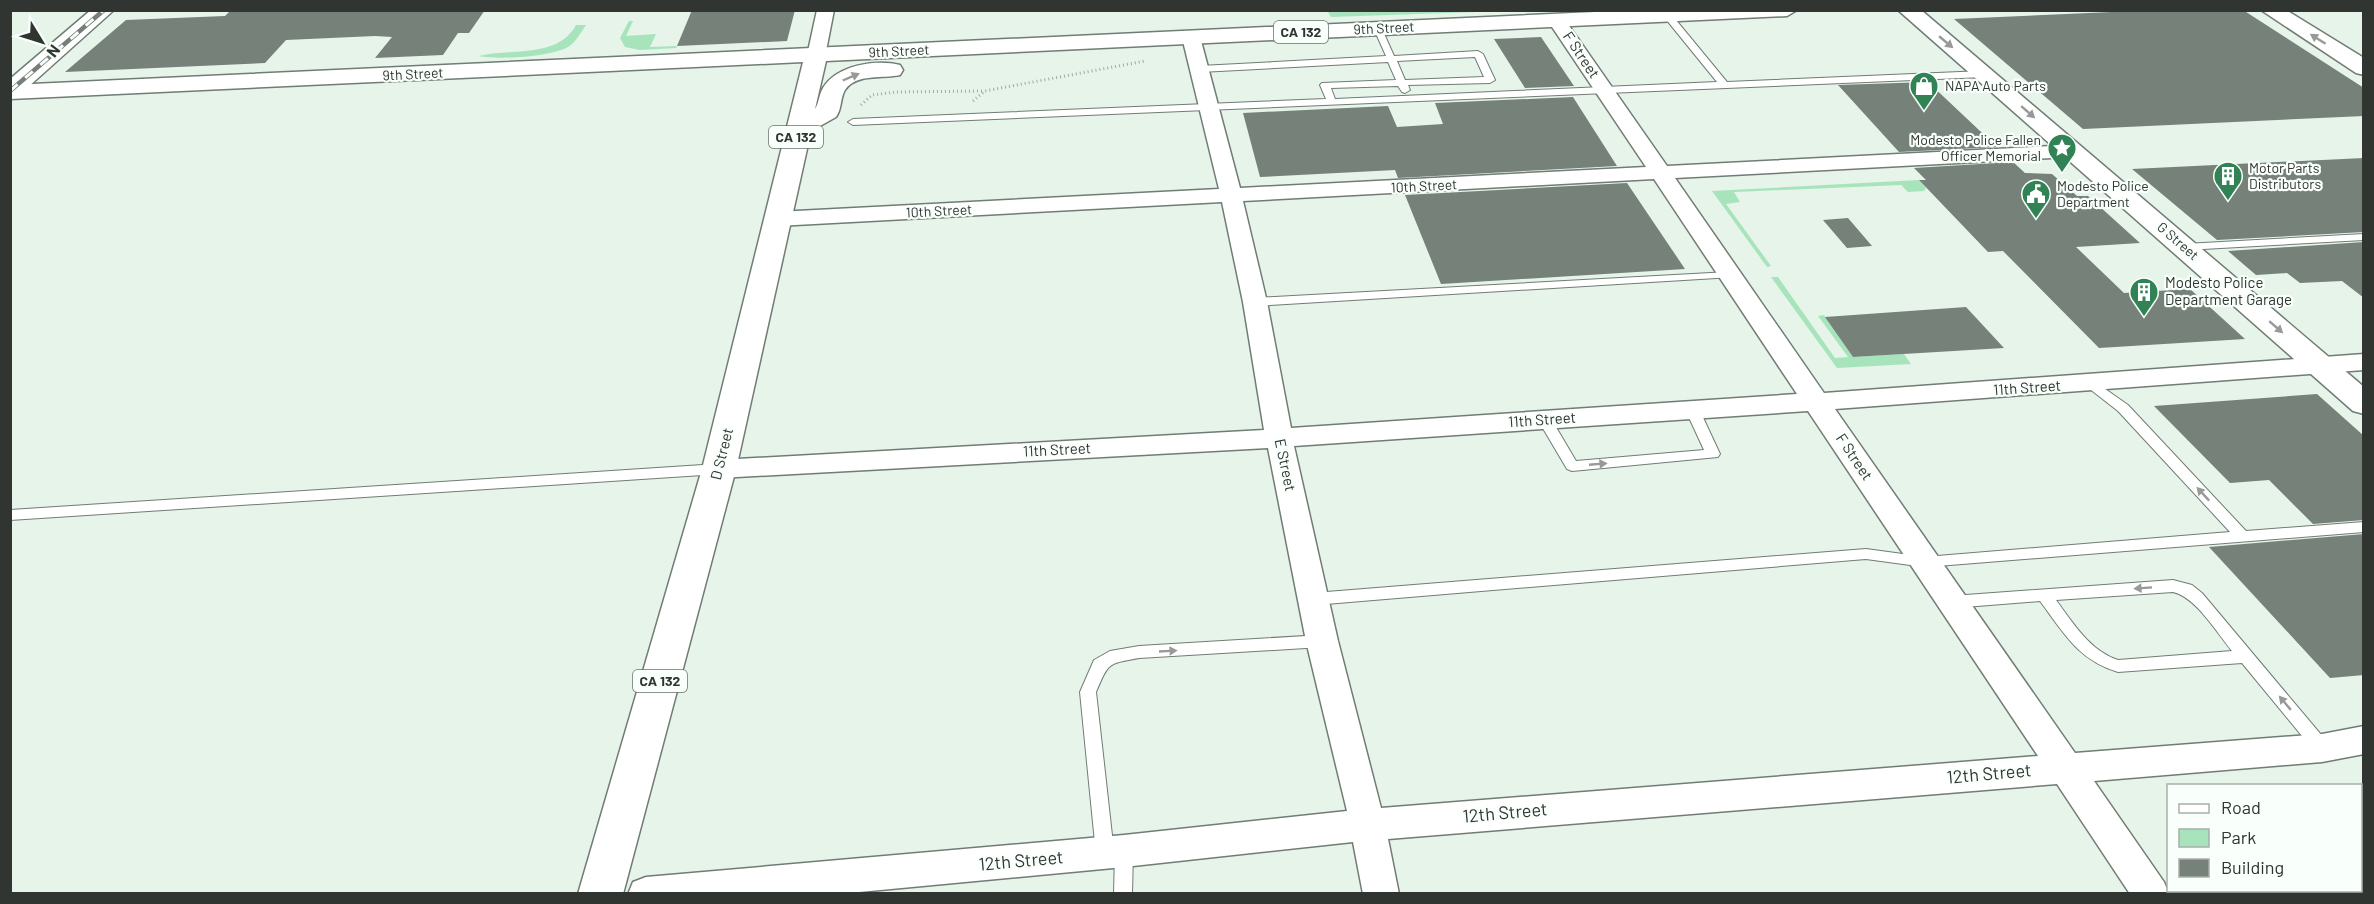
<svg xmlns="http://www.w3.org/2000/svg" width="2374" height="904" font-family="Barlow,sans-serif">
<rect width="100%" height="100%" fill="#e6f4ea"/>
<!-- green -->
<path fill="#a7e4bb" d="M1432 11H1505L1331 17 1328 12Z
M629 21H633L626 36 656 34 650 47 677 46 676 48 640 50 625 47 620 38Z
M576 25H586C581 32 576 42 568 47 551 57 498 60 479 56 509 48 558 59 576 25Z
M1919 180 1926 188 1924 191 1908 192 1901 185 1734 192 1740 202 1726 204 1771 266 1767 267 1712 191Z
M1771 277H1778L1835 358 1848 357 1818 316 1824 315 1853 357 1904 354 1911 364 1837 368Z"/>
<!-- building -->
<path fill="#758179" d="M231 10H485L469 33H458L443 55 375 58 392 37 375 36 286 40 265 63 65 72 126 20 225 16Z
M692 10H795L787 41 677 46Z
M2157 10H2243L2364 88V116L2083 129 1954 19Z
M1541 37 1574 86 1525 88 1494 39Z
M1928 82 1997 147 1899 152 1838 85Z
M1573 97 1617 166 1398 178 1395 170 1260 177 1243 113 1388 106 1397 127 1443 124 1435 103Z
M2364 158V232L2217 240 2132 169Z
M2013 162 2025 173 2052 174 2077 196H2088L2140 243 2076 247 2124 293 2190 289 2245 339 2099 348 2003 251 1988 252 1919 180H1926L1914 168Z
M1627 183 1685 269 1441 284 1405 195Z
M1848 218 1872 246 1847 248 1823 220Z
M2364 242V298L2342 281 2300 283 2287 273 2256 275 2228 251Z
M1966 307 2004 348 1853 357 1825 317Z
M2317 394 2364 436V520L2313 524 2269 480 2230 483 2154 406Z
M2364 534V675L2330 678 2209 547Z"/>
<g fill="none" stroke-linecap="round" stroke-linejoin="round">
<!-- lane casing -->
<g stroke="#707c74" stroke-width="2">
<path id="lane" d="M1668 13 1671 14 1727 82 1984 71 1989 74 1984 77 853 125 848 122 853 119 1326 99 1320 85 1322 83 1396 80 1388 62 1200 72 1195 69 1200 66 1386 56 1374 29 1378 26 1382 29 1394 56 1478 51 1483 54 1495 80 1490 83 1408 85 1410 90 1405 93 1402 92 1398 86 1331 88 1335 99 1717 82 1665 18V14ZM1475 57 1484 77 1405 80 1397 61Z
M2364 234V240L2185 250 2179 247 2185 244Z
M1729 272 1735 275 1733 277 1255 306 1249 302 1255 298Z
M2091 379 2128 405 2246 531 2364 522V532L1925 567 1866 559 1314 605 1309 603 1306 599 1309 595 1314 593 1866 549 1925 557 2230 532 2118 411 2086 386 2085 383Z
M1693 407 1700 411 1720 454 1718 457 1572 471 1567 469 1538 420 1545 416 1550 417 1576 461 1704 450 1686 411Z
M718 464 725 469 718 474 10 520V510Z
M2173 580 2192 585 2202 593 2328 743 2330 748 2328 753 2322 755 2316 753 2242 663 2118 672C2078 660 2064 633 2040 601L1952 608 1947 606 1944 602 1947 598 1952 596ZM2173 592C2196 597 2217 633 2232 651L2118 660C2090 651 2073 623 2056 600Z
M1322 635 1328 637 1330 641 1328 645 1322 647 1139 658C1107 664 1109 662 1096 692L1114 853 1111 859 1105 861 1099 859 1096 853 1080 692 1094 660 1110 651 1139 646Z
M1124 843 1130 845 1133 851 1132 894H1114L1115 851 1118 845Z"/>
</g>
<!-- street casing -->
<g stroke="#707c74" stroke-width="3">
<path id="street" d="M817 10H834L825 56 816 61 807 56Z
M1557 16 1563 17 1667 166 2072 145 2079 147 2082 151 2079 155 2072 157 1675 178 1824 393 2364 354V370L1835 409 2075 753 2322 734 2364 726V754L2322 762 2094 781 2164 882 2169 894H2130L2057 784 1388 839 1399 894H1363L1353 842 1124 867 838 894H628L633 882 646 877 1124 835 1347 811 1306 641 1268 448 719 478 709 476 705 469 709 462 719 460 1264 430 1243 302 1222 202 777 226 769 224 766 219 769 214 777 212 1219 189 1182 37 1191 32 1200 37 1240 188 1646 167 1548 21ZM1654 179 1797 394 1291 428 1267 302 1243 201ZM1808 411 2038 756 1381 808 1338 641 1294 446Z"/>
</g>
<!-- secondary casing -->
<g stroke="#707c74" stroke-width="3">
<path id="secondary" d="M91 10H114L18 96 10 98V79Z
M1898 10H1921L2364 387V414L2353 411Z
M2261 10H2286L2364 58V75L2356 73Z"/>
</g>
<!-- primary casing -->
<g stroke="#707c74" stroke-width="3">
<path id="primary" d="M1638 10H1797L1787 16 826 61 815 109C819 103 819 94 823 88 837 65 876 59 900 65L903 70 900 75C884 79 856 73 845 90 840 98 842 109 836 117L811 131 736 469 623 894H578L702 469 803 62 10 99V85Z"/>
</g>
<!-- path -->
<path stroke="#a0aaa3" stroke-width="3" stroke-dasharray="1 3" stroke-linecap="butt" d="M973 101 985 91 1145 61
M861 105 872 95 896 92 985 91"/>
<!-- lane -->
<use href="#lane" fill="#fff" fill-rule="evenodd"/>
<!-- street -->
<use href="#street" fill="#fff" fill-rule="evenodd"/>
<!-- secondary -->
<use href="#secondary" fill="#fff" fill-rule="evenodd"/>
<!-- primary -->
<use href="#primary" fill="#fff" fill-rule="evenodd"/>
<!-- rail casing -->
<g stroke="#767e78" stroke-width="4.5">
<path id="rail" d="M10 91 104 10"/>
</g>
<!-- rail -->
<use href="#rail" stroke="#f9fffb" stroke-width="3" stroke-dasharray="10" stroke-linecap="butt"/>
</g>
<!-- one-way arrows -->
<defs><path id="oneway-solid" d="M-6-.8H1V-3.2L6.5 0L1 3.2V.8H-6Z" transform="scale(1.5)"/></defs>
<g fill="#989a98">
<use href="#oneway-solid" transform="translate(2318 39) rotate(-148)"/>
<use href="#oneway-solid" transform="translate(1946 42) rotate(40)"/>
<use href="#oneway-solid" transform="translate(851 77) rotate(-23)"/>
<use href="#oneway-solid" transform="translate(2028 112) rotate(41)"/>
<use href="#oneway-solid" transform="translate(2276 327) rotate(41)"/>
<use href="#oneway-solid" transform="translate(1598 464) rotate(-5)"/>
<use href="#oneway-solid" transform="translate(2203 494) rotate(-133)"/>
<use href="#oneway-solid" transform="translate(2143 588) rotate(176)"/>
<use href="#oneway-solid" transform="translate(1168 651) rotate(-3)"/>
<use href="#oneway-solid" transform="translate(2285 703) rotate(-130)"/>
</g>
<!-- icons -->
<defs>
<g id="shop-pin" transform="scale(1.5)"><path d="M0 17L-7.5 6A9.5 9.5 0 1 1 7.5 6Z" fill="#318254" stroke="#f9fffb"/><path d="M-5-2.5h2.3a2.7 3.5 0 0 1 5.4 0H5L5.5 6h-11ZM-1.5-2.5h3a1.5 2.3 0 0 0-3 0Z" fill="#fff"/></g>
<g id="sight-pin" transform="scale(1.5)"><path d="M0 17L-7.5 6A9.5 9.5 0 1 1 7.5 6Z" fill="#318254" stroke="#f9fffb"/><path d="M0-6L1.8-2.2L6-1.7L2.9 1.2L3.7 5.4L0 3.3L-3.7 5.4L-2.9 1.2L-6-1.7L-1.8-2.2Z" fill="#fff"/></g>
<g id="building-pin" transform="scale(1.5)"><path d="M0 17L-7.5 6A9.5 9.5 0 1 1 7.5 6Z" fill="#318254" stroke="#f9fffb"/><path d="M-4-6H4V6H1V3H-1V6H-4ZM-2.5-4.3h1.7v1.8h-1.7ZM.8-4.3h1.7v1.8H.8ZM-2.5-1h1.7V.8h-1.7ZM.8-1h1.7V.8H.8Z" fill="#fff"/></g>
<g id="civic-pin" transform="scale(1.5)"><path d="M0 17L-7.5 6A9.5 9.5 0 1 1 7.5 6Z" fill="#318254" stroke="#f9fffb"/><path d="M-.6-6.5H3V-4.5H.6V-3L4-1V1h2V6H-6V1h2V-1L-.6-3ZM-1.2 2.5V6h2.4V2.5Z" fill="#fff"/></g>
</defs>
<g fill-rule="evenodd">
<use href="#shop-pin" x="1924" y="86"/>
<use href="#sight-pin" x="2062" y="148"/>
<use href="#building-pin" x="2228" y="176"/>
<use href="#civic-pin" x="2036" y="194"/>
<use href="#building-pin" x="2144" y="292"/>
</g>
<g text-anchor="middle" stroke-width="4.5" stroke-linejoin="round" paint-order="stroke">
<!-- far-street labels -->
<g font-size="14" fill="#303532" stroke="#f9fffb">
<text transform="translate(1384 28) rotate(-3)" y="5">9th Street</text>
<text transform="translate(899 51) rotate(-3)" y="5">9th Street</text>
<text transform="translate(413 74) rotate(-3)" y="5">9th Street</text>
<text transform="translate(1424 186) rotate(-3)" y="5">10th Street</text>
<text transform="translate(939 211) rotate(-3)" y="5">10th Street</text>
<text transform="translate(2178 241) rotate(41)" y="5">G Street</text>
</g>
<!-- shield labels -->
<g fill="#f9fffb" stroke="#6c726e" stroke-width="1.5">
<rect x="1274" y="21" width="54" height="22" rx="4.5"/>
<rect x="769" y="126" width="54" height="22" rx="4.5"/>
<rect x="633" y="670" width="54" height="22" rx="4.5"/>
</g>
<g font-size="14" font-weight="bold" fill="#303532">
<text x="1301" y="37">CA 132</text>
<text x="796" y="142">CA 132</text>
<text x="660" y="686">CA 132</text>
</g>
<!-- far-poi labels -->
<g font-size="14" fill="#303532" stroke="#f9fffb" text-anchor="start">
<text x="1945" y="91">NAPA Auto Parts</text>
<text x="2041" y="145" text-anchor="end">Modesto Police Fallen<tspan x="2041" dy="16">Officer Memorial</tspan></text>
<text x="2249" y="173">Motor Parts<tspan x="2249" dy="16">Distributors</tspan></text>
<text x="2057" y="191">Modesto Police<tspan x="2057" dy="16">Department</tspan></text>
</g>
<!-- street labels -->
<g font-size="15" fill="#303532" stroke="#f9fffb">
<text transform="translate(1581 55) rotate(56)" y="5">F Street</text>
<text transform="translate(2027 388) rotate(-4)" y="5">11th Street</text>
<text transform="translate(1542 420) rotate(-4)" y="5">11th Street</text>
<text transform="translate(1057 450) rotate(-3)" y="5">11th Street</text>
<text transform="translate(722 454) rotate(-76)" y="5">D Street</text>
<text transform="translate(1854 457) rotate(56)" y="5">F Street</text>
<text transform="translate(1285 465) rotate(78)" y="5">E Street</text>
</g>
<!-- poi labels -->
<g font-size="15" fill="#303532" stroke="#f9fffb" text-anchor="start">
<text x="2165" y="288">Modesto Police<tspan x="2165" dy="17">Department Garage</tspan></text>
</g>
<!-- near-street labels -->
<g font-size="18" fill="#303532" stroke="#f9fffb">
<text transform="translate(1989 774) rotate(-5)" y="6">12th Street</text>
<text transform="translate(1505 813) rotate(-5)" y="6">12th Street</text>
<text transform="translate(1021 861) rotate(-5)" y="6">12th Street</text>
</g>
</g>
<!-- border -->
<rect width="2374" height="904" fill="none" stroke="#303532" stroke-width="24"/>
<!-- legend -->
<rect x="2167" y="784" width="195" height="108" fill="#f9fffb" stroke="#a9aeab" stroke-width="1.5"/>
<rect x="2179" y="804" width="30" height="9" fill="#ffffff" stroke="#a9aeab" stroke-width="1.5"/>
<text x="2221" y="814" font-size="18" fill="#303532">Road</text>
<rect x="2179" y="829" width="30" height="18" fill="#a7e4bb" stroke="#a9aeab" stroke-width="1.5"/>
<text x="2221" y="844" font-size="18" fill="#303532">Park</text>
<rect x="2179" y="859" width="30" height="18" fill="#758179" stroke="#a9aeab" stroke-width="1.5"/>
<text x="2221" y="874" font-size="18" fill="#303532">Building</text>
<!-- north arrow -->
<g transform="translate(42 42) rotate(128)" stroke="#f9fffb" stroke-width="4.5" paint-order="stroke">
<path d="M0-4.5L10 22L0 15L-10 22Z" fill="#303532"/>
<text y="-9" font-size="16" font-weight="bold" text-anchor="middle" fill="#303532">N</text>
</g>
</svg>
